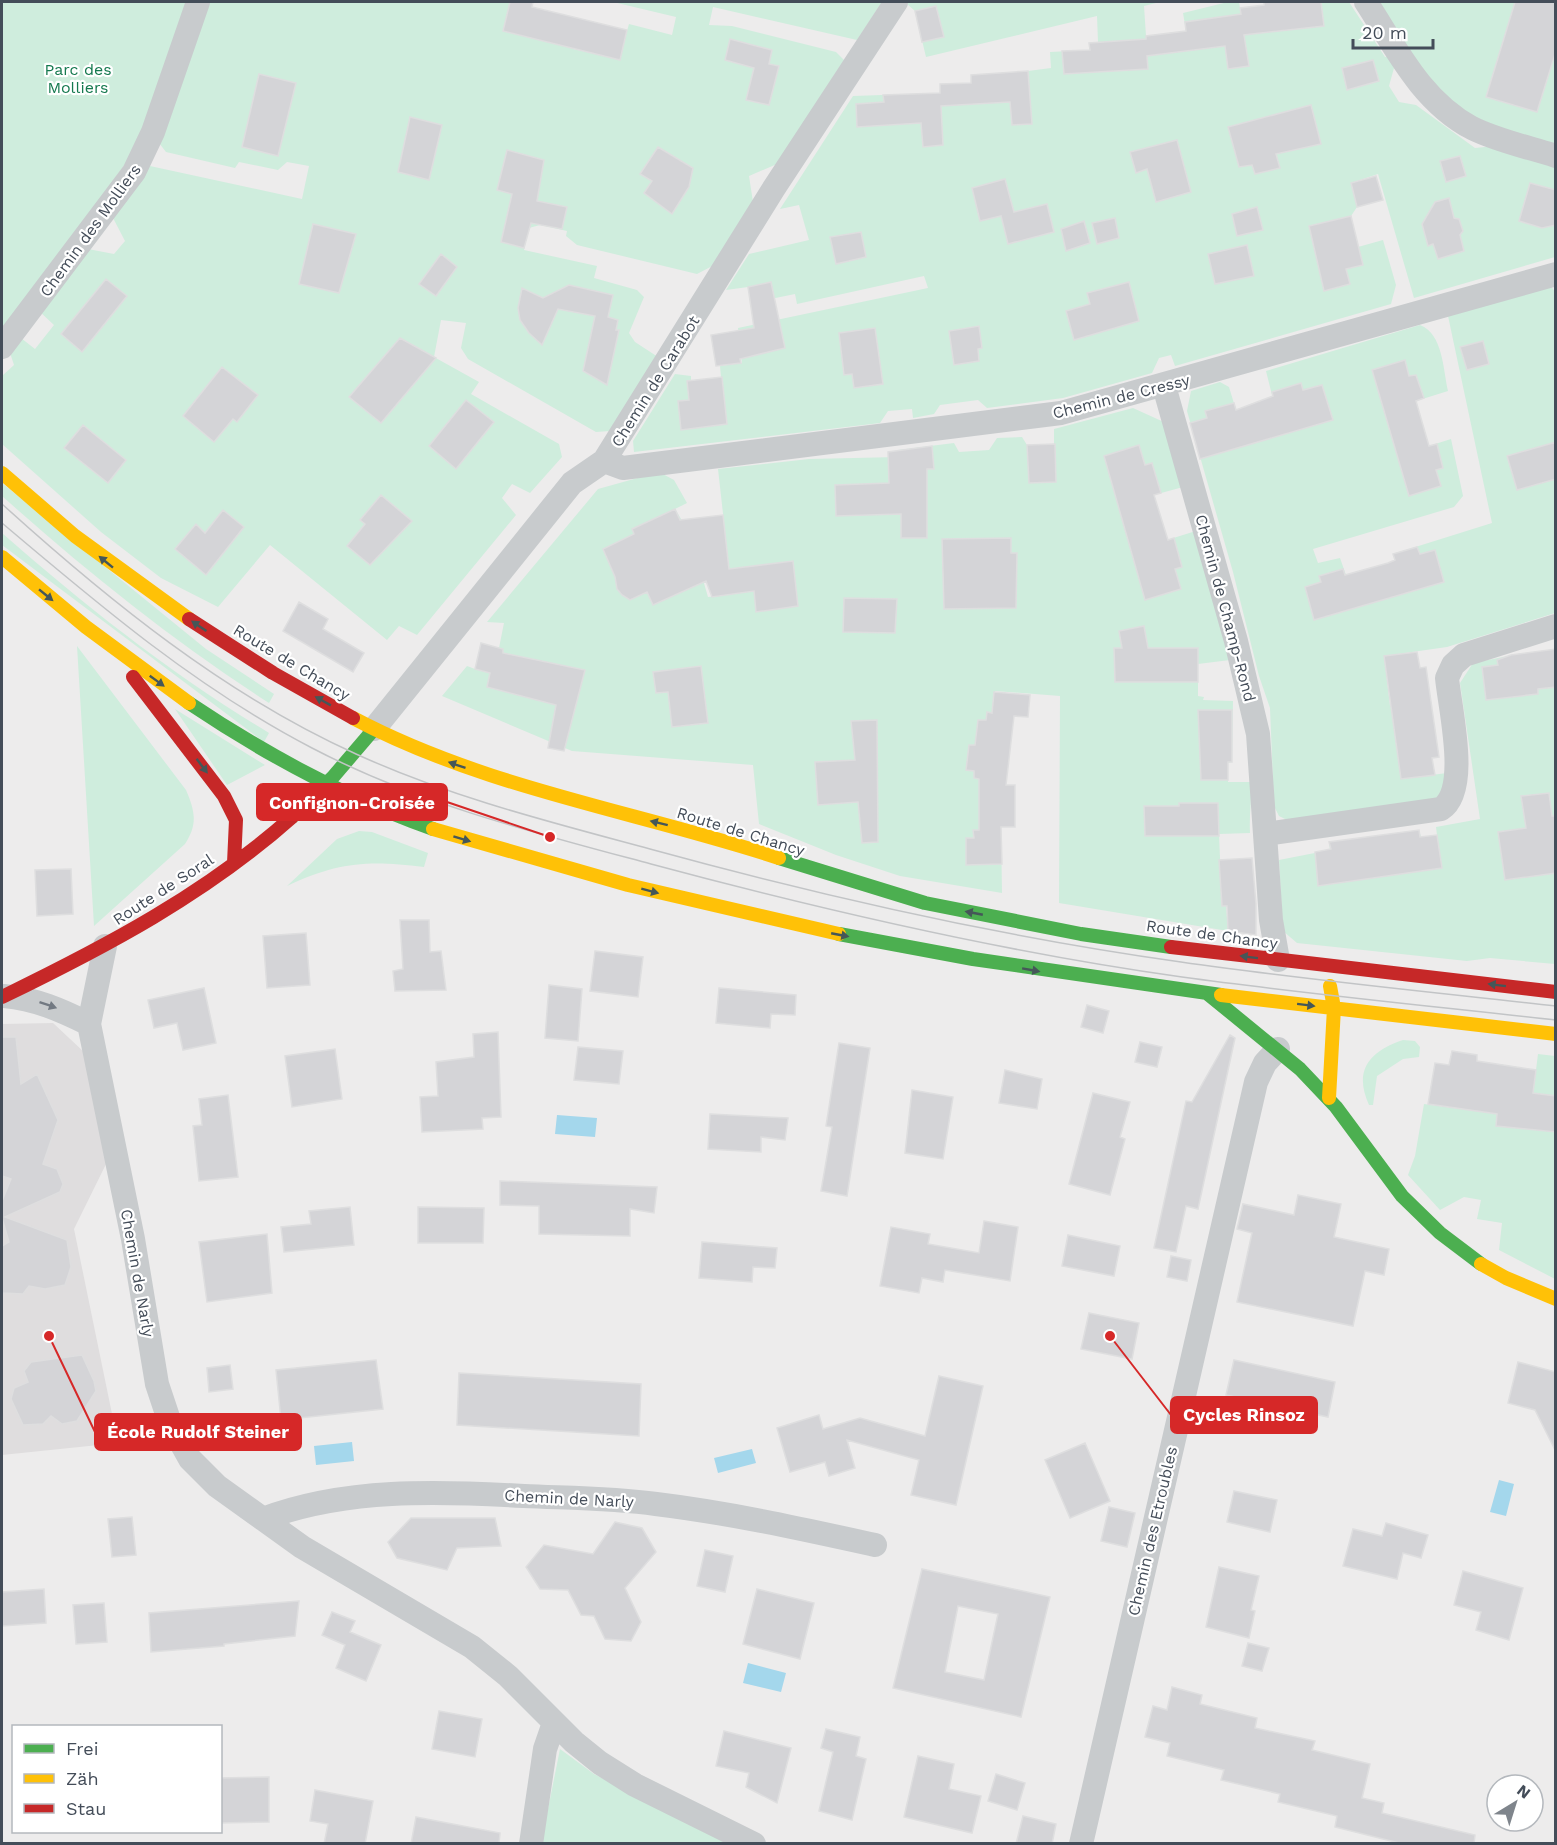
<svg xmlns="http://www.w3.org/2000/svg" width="1557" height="1845" font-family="'Work Sans',sans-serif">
<rect width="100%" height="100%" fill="#edecec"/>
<!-- education -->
<path fill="#dfddde" d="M53 1023 85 1053 107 1162 74 1229 118 1443 2 1455V1024Z"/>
<!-- green -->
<path fill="#cfeddd" d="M2 2H187L141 134 126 163 59 256 2 328Z
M207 2H533L532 7 573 49 619 59 629 24 672 35 676 17 613 2H882L857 40 713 7 709 25 732 26 836 52 844 60 777 164 749 176 753 202 718 263 697 274 577 245 566 236 567 231 540 225 529 228 524 250 597 266 594 278 637 290 644 297 629 333 635 342 658 357 610 431 596 432 468 359 461 348 466 323 441 320 434 357 479 382 471 394 559 444 562 457 530 493 512 484 502 498 516 515 417 635 399 626 387 640 270 545 218 607 161 578 101 532 2 444V376L14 365 10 353 21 338 35 349 54 325 39 311 88 249 114 254 125 241 112 216 150 166 302 199 309 166 287 162 278 170 239 162 235 168 166 152 159 143Z
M909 2H1160L1144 6 1146 36 1186 31 1183 13 1228 2H1239L1244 33 1268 31 1264 2H1349L1385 57 1390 56 1394 68 1389 86 1399 102 1416 105 1475 148 1495 146 1555 165V257L1414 298 1378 174 1351 183 1357 207 1351 216 1309 226 1313 245 1335 240 1358 247 1383 240 1396 285 1391 304 1175 366 1171 355 1159 358 1152 373 1063 398 987 408 978 400 940 405 934 414 913 418 912 409 888 411 880 423 634 452 633 441 675 374 691 376V381L721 377 720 366 742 363 738 328 928 288 924 276 797 304 795 294 751 303 748 287 726 290 749 254 809 240 799 205 780 209 853 96 940 93 941 106 1010 102 1012 125 1032 124 1028 71 1051 68 1050 52 1089 50V43L1098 42 1097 16 926 57 915 11 907 4Z
M1380 2H1515L1486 96 1555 51V147C1524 138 1492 130 1464 112 1426 89 1402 39 1380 2Z
M1551 286 1555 292V613L1447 647 1384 656 1390 706H1394V730L1401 779 1447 773 1442 794 1434 800 1289 821 1279 816 1274 806 1270 708 1259 676 1233 572 1187 411 1191 391 1220 382 1229 387 1236 410 1273 399 1266 371 1420 325C1443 334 1443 369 1448 391L1416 401 1429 446 1451 439 1463 496 1454 507 1313 549 1318 563 1340 558 1346 575 1395 561 1393 554 1492 523 1448 316Z
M1133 408 1166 423 1183 487 1154 495 1167 540 1199 530 1230 660 1198 664V696L1204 697 1203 700 1233 701 1232 762 1228 763V782H1251C1252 800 1249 814 1250 833L1219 834 1222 906H1226L1228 931 1059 903 1060 696 995 691 992 713 987 712 986 720H978L975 745H969L966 770 974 771 986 780 979 783V830H1001L1002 893 900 876 836 855 759 824 753 765 572 751 442 696 467 666 475 669 481 643 499 648 504 623 487 622 598 489 659 472 674 480 687 503 675 509 689 532 708 597 732 594 718 469 809 459 898 457V450L954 443 959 452 989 450 997 438 1022 437 1027 445 1054 444V429Z
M2 483 206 649 274 694 269 703C174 642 86 571 2 496Z
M2 533C85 606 174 676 269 733L264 742 2 545Z
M77 646 186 790C195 811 198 824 185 844L94 926Z
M1523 653 1556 687 1555 964 1490 958 1467 961 1297 943 1283 931 1279 860 1330 850 1329 842 1419 830 1421 837 1437 835 1436 827 1480 819 1460 683 1473 663Z
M175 709 265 765 227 785Z
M359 831 372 832 428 853 424 867C368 860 338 862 287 886L337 839Z
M1403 1040 1415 1041 1420 1047 1419 1057 1403 1059 1377 1076 1373 1105H1369C1353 1070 1370 1051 1403 1040Z
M1538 1054 1555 1056V1279L1499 1250 1502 1223 1477 1219 1481 1200 1464 1197 1440 1210 1408 1175 1415 1156 1424 1104 1482 1112 1487 1091 1494 1092 1498 1064 1536 1070Z
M560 1749 594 1774 728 1843 541 1844Z"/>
<!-- water -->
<path fill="#a4d7ec" d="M557 1115 597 1118 595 1137 555 1134Z
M352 1442 354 1461 316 1465 314 1446Z
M752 1449 756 1463 718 1473 714 1458Z
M1499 1480 1514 1484 1506 1516 1490 1512Z
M748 1663 786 1673 781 1692 743 1683Z"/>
<!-- building -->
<path fill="#d4d4d7" stroke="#dededf" stroke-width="1.5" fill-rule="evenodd" d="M510 2H533L532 7 627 30 620 60 503 31Z
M1264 2H1321L1324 26 1244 35 1249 66 1228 69 1225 46 1147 56 1148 69 1064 74 1062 51 1090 50 1089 43 1146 39V36L1186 31 1185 22 1241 14 1240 8 1264 5Z
M1515 2H1556V51L1537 112 1486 97Z
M936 6 944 37 922 42 915 11Z
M730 39 772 50 769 64 779 66 769 105 746 100 754 68 725 60Z
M1373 60 1379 81 1347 90 1342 68Z
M1028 71 1032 124 1012 125 1010 102 941 106 943 145 923 147 921 123 857 127 856 104 884 102 883 95 940 93V84L971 83V75Z
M259 74 296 83 278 156 242 147Z
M1311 105 1321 144 1276 154 1280 168 1255 174 1252 165 1239 167 1228 127Z
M410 117 442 125 429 180 398 172Z
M1177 140 1191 192 1156 202 1147 169 1136 173 1130 152Z
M658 147 693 168 689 187 672 214 644 193 652 181 640 174Z
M507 150 544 160 537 201 567 207 562 229 531 223 524 248 501 242 512 194 497 190Z
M1460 156 1466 176 1446 182 1440 161Z
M1376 176 1383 200 1357 207 1351 183Z
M1005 179 1014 212 1047 204 1054 232 1008 244 1001 216 980 221 972 188Z
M1530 183 1556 190V225L1542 228 1519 221Z
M1449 198 1454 218 1459 219 1463 231 1460 235 1464 251 1438 259 1433 244 1428 246 1422 224 1435 202Z
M1257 207 1263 230 1237 236 1232 214Z
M1351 216 1363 265 1346 269 1350 284 1324 291 1309 226Z
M1115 218 1119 238 1097 244 1092 223Z
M1084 221 1090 243 1066 251 1061 229Z
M313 224 356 234 339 293 299 284Z
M861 232 866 257 836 264 830 237Z
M1247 245 1254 276 1215 284 1208 254Z
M441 254 457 267 436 296 419 284Z
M106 279 127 296 82 352 61 334Z
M771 282 785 348 740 359 741 363 716 366 711 335 754 328 748 287Z
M1129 282 1139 321 1074 340 1066 311 1090 304 1087 293Z
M569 285 613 295 608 317 618 320 616 330H619L607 385 583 371 595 316 558 309 542 345 529 333 520 320 518 308 522 288 543 298Z
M979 326 982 348 978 349 979 361 954 365 949 331Z
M875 328 883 384 854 388 852 374 844 375 839 333Z
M400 338 436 358 381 423 349 397Z
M1483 341 1489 364 1467 370 1460 347Z
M1405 360 1409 376 1416 375 1424 398 1416 401 1429 446 1437 444 1443 468 1436 470 1441 486 1409 496 1372 370Z
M222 367 258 395 237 422 233 419 214 442 183 416Z
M722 377 727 424 681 430 678 401 689 400 687 381Z
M1301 383 1303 390 1322 385 1333 420 1200 459 1190 423 1207 418 1205 411 1234 403 1236 410 1273 396 1272 392Z
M466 400 494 422 456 469 429 446Z
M83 425 126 460 108 483 64 448Z
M1556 442V479L1517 490 1507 456Z
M1055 444 1056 482 1029 483 1027 445Z
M1139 445 1145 465 1152 463 1161 493 1154 495 1168 540 1174 538 1182 567 1175 569 1181 589 1145 600 1104 456Z
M932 446 934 469H927V538H901V514L836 516 835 485 889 483 888 452Z
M381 495 412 521 370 565 347 546 365 524 360 520Z
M675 509 680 520 723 515 729 569 793 561 798 606 756 612 754 591 712 597 706 581 653 605 647 592 630 600 622 595 617 589 615 577 603 549 634 534 632 529Z
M223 510 244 527 206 575 175 549 196 524 205 533Z
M1011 538V553H1017L1016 608 944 609 942 539Z
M1417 547 1420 554 1435 550 1444 582 1314 620 1305 587 1321 582 1319 576 1343 569 1345 575 1388 563 1395 560 1393 554Z
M844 598 897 599 895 633 843 632Z
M299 602 328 619 323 629 364 653 353 672 283 631Z
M1144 626 1148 648H1198V682H1115L1114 648H1122L1119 631Z
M481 643 503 649V653L585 670 564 751 548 748 556 705 487 687 490 673 475 669Z
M1556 649V687L1538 689V694L1486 700 1482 667 1498 665 1497 660 1511 655Z
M1417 652 1420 668 1426 667 1439 757 1432 758 1435 775 1401 779 1384 656Z
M701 666 708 723 672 727 668 692 656 693 653 672Z
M994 692 1030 695 1028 717 1014 716 1006 785H1015V827H1001L1002 864 966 865V838H974L973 830H979V779L974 778V771L966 770 969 745H975L978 720H986L987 712 992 713Z
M1198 710H1232V762H1228V780H1201Z
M877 720 878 842 862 843 858 802 818 805 815 762 855 760 851 721Z
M1549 793 1552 816H1556V873L1505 880 1498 832 1526 828 1521 796Z
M1179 803H1218L1219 836H1145L1144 806H1179Z
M1419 830 1420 837 1437 835 1442 868 1318 886 1315 852 1331 849 1329 842Z
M1252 858 1256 904V935L1228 931 1227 906H1222L1219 860Z
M71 869 73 914 37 916 35 870Z
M400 920H429L430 952 441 951 446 990 395 991 393 971 403 969Z
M306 933 310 985 267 988 263 936Z
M595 951 643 957 638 997 590 991Z
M549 985 582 989 578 1041 545 1038Z
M204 988 216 1043 183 1050 177 1023 154 1028 148 1000Z
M719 988 796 995 795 1015 771 1014 770 1028 716 1023Z
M1087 1005 1109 1011 1103 1033 1081 1027Z
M498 1032 501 1117 482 1118 483 1129 422 1132 420 1097 438 1096 436 1062 474 1057 473 1034Z
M1230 1035 1235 1038 1198 1209 1186 1206 1176 1252 1154 1248 1186 1101 1192 1102Z
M2 1037H16L21 1084 37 1074 58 1120 43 1164 57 1169 63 1184 60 1192 5 1217 67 1240 71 1267 65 1285 45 1289 29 1286 23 1294 2 1293V1246L9 1242 2 1218V1201L11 1179 2 1176Z
M1140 1042 1162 1047 1157 1067 1135 1062Z
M839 1043 870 1048 847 1196 821 1191 832 1127 826 1126Z
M578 1047 623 1051 619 1084 574 1080Z
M335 1049 342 1099 292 1107 285 1056Z
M1452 1051 1477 1055V1061L1536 1070 1533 1093 1556 1096V1132L1496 1126 1497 1114 1428 1104 1435 1063 1449 1065Z
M1005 1070 1042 1079 1037 1109 999 1103Z
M912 1090 953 1097 943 1159 905 1153Z
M1093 1093 1130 1102 1120 1137 1125 1139 1110 1195 1069 1184Z
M228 1095 238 1177 199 1181 193 1126 202 1125 199 1099Z
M710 1114 788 1118 785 1140 761 1137V1152L708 1149Z
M500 1181 657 1187 654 1213 630 1209V1236L539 1234V1206L500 1205Z
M1298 1195 1341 1204 1334 1237 1389 1249 1384 1275 1365 1271 1353 1326 1237 1302 1252 1233 1237 1229 1243 1204 1294 1215Z
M350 1207 354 1245 284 1252 281 1227 311 1224 309 1211Z
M418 1207 484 1208 483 1243H418Z
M984 1221 1018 1227 1010 1281 945 1270 943 1282 922 1278 919 1293 880 1286 891 1227 930 1234 928 1244 979 1253Z
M267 1234 272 1293 207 1302 199 1242Z
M1068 1235 1120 1246 1114 1276 1062 1266Z
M702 1242 777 1248 775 1268 753 1267 752 1282 699 1278Z
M1171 1256 1191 1260 1187 1281 1167 1277Z
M1089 1313 1139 1323 1132 1359 1081 1349Z
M82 1355 94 1381 96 1391 77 1421 62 1424 51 1416 43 1424 23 1425 11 1399 14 1388 28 1382 24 1371 31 1362Z
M376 1360 383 1409 281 1420 276 1370Z
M1234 1360 1335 1382 1328 1417 1226 1395Z
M1518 1362 1556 1372V1452L1535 1410 1508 1403Z
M230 1365 233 1389 209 1392 207 1368Z
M459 1373 641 1384 639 1436 457 1425Z
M939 1376 983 1386 956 1505 911 1495 919 1460 847 1440 855 1468 829 1476 825 1462 790 1472 777 1428 819 1415 823 1429 860 1418 925 1436Z
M1085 1443 1110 1501 1070 1518 1045 1460Z
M1234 1491 1277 1500 1270 1532 1227 1522Z
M1109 1507 1135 1513 1127 1547 1101 1541Z
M132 1517 136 1555 112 1557 108 1519Z
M411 1518H495L501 1546 457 1548 447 1570 397 1558 388 1542Z
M615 1522 642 1528 656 1552 625 1588 641 1622 631 1641 605 1639 594 1616 581 1615 568 1590 540 1589 526 1567 544 1545 593 1554Z
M1386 1523 1428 1535 1421 1558 1403 1553 1397 1579 1343 1566 1353 1529 1382 1536Z
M705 1550 733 1556 725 1592 697 1586Z
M1219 1567 1259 1576 1251 1610 1255 1611 1249 1638 1206 1627Z
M922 1569 1050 1597 1021 1717 893 1688ZM958 1606 998 1614 984 1680 945 1672Z
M1463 1571 1523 1588 1509 1640 1476 1630 1481 1612 1454 1605Z
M44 1589 46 1623 2 1626V1592Z
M757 1589 814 1603 800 1659 743 1644Z
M299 1601 295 1636 224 1644V1646L151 1652 149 1613Z
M104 1603 107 1642 76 1644 73 1605Z
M332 1612 355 1621 350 1632 381 1645 366 1681 336 1668 345 1645 322 1635Z
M1248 1643 1269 1648 1262 1671 1242 1666Z
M1172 1687 1202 1695 1200 1704 1257 1718 1255 1728 1315 1741 1312 1750 1370 1764 1362 1798 1384 1803 1382 1813 1475 1835 1474 1844H1403L1335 1827 1337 1816 1278 1802 1280 1794 1221 1780 1224 1770 1167 1756 1170 1743 1145 1737 1153 1706 1167 1710Z
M439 1711 482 1719 475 1757 432 1749Z
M826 1729 860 1737 856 1756 866 1759 852 1820 819 1811 833 1752 821 1748Z
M724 1731 791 1748 777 1803 746 1787 749 1773 716 1766Z
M918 1756 954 1764 949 1789 981 1796 972 1833 904 1817Z
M996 1774 1025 1783 1017 1810 988 1801Z
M269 1777V1822L220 1823V1778Z
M315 1790 373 1801 365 1844H324L328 1824 310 1821Z
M1023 1816 1056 1824 1052 1844H1016Z
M416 1817 500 1833 499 1844H411Z"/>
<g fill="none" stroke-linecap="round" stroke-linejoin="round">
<!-- street -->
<path stroke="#c8cbcd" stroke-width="24" d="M1366 2C1396 48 1421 101 1472 128 1498 141 1528 147 1556 156
M2 347 134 172 153 132 198 2
M1164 386 1236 641 1258 734 1271 920 1278 960
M604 461 623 468 1061 413 1556 274
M374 729 572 483 604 461 774 188 896 2
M1266 834 1441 809C1470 790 1450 710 1447 678L1453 665 1464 655 1556 626
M105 946 89 1024 133 1239 157 1384 170 1423 190 1459 217 1486 302 1547 472 1647 508 1676 574 1742 600 1763 635 1785 754 1844
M4 996C36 999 61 1010 89 1024
M263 1519C344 1488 438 1491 524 1496 568 1498 613 1498 656 1504 730 1513 802 1529 875 1545
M531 1844 545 1749 554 1723
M1081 1844 1256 1082 1265 1063 1278 1049"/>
<!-- fast -->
<path stroke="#4caf50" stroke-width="14" d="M189 703C265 754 346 798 433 829
M292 817 333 777 374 729
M779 858 925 903 1081 934 1171 947
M839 934 973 959 1221 995
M1208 994 1300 1069 1336 1107 1402 1196 1440 1233 1481 1264"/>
<!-- slow -->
<path stroke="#ffc107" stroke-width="14" d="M2 473 75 536 189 619
M2 557 86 627 189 703
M353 718C487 789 636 811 779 858
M433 829 628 885 839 934
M1221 995 1556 1034
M1329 1098 1334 1008 1330 986
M1481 1264 1506 1278 1556 1299"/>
<!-- jam -->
<path stroke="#c62828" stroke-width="14" d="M189 619 273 673 353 718
M133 677 224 796 236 820 234 863
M1171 947 1556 992
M2 997C105 947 206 894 292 817"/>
<!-- tram -->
<path stroke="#c2c4c6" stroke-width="1.5" d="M2 504C108 600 225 695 356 754 450 797 550 822 650 849 825 897 1002 937 1181 962 1306 980 1431 992 1556 1006
M2 523C100 606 198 689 312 748 419 804 535 833 651 864 826 911 1003 952 1182 977 1306 994 1431 1006 1556 1020"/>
</g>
<!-- one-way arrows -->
<defs><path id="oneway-solid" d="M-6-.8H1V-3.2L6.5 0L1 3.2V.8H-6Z" transform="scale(1.5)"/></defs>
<g fill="#455758">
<use href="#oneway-solid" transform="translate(106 562) rotate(-141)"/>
<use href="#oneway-solid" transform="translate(46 595) rotate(39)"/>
<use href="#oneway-solid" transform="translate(199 626) rotate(-146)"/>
<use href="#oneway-solid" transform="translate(157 681) rotate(36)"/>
<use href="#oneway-solid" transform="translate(323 701) rotate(-151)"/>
<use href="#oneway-solid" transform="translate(457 765) rotate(-161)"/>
<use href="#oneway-solid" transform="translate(202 766) rotate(53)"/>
<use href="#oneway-solid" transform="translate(659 823) rotate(-166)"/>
<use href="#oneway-solid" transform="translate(462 839) rotate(17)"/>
<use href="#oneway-solid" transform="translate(650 891) rotate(15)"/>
<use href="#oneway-solid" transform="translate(974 913) rotate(-169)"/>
<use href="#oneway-solid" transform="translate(840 935) rotate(11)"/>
<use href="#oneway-solid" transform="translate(1249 957) rotate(-173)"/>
<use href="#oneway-solid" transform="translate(1031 970) rotate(10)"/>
<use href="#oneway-solid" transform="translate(1497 985) rotate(-173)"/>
<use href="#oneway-solid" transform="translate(1306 1005) rotate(7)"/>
</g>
<use fill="#727982" href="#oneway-solid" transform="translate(48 1005) rotate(19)"/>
<g text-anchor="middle" stroke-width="4.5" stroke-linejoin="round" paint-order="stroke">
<!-- park labels -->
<g font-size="16" fill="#15794f" stroke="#fff">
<text x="78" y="75">Parc des<tspan x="78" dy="18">Molliers</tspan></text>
</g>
<!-- street labels -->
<g font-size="16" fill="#444d59" stroke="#fff">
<text transform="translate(90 230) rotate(-54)" y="6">Chemin des Molliers</text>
<text transform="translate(655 381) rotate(-58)" y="6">Chemin de Carabot</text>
<text transform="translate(1121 396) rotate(-14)" y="6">Chemin de Cressy</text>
<text transform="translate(1226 608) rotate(75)" y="6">Chemin de Champ-Rond</text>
<text transform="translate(292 662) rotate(31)" y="6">Route de Chancy</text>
<text transform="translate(741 831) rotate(17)" y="6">Route de Chancy</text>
<text transform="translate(163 889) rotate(-33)" y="6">Route de Soral</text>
<text transform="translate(1212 934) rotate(8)" y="6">Route de Chancy</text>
<text transform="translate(138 1273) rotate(80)" y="6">Chemin de Narly</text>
<text transform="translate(569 1498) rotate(3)" y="6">Chemin de Narly</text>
<text transform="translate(1152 1531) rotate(-77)" y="6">Chemin des Etroubles</text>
</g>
</g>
<!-- callouts -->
<path fill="none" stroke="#d62828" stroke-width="2" d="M550 837L447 802M1110 1336L1171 1415M49 1336L95 1432"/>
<g fill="#d62828" stroke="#fff" stroke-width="2">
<circle cx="550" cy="837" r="6"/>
<circle cx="1110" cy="1336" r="6"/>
<circle cx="49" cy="1336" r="6"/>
</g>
<g fill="#d62828" stroke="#d62828" stroke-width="2">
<rect x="257" y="784" width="190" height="36" rx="6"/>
<rect x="1171" y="1397" width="146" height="36" rx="6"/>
<rect x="95" y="1414" width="206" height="36" rx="6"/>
</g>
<g font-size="18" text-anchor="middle" font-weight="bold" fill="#fff">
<text x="352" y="809">Confignon-Croisée</text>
<text x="1244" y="1421">Cycles Rinsoz</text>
<text x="198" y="1438">École Rudolf Steiner</text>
</g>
<!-- border -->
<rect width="1557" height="1845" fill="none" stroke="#444d59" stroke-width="6"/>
<!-- legend -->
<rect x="12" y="1725" width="210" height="108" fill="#ffffff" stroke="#b4b8bd" stroke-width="1.5"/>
<rect x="24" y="1744" width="30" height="9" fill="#4caf50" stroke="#b4b8bd" stroke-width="1.5"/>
<text x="66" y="1755" font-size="18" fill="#444d59">Frei</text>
<rect x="24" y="1774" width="30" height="9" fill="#ffc107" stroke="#b4b8bd" stroke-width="1.5"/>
<text x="66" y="1785" font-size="18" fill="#444d59">Zäh</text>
<rect x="24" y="1804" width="30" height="9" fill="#c62828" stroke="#b4b8bd" stroke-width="1.5"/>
<text x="66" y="1815" font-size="18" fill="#444d59">Stau</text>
<!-- north arrow -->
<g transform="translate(1515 1803) rotate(38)"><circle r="28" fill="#ffffff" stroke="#b4b8bd" stroke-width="1.5"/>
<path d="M0-4.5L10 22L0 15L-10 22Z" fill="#7f858c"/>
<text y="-9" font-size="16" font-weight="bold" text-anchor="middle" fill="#444d59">N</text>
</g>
<!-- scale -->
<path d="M1353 39v9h80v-9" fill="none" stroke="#444d59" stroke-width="3"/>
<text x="1362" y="39" font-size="18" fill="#444d59" stroke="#ffffff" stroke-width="4.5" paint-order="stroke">20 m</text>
</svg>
